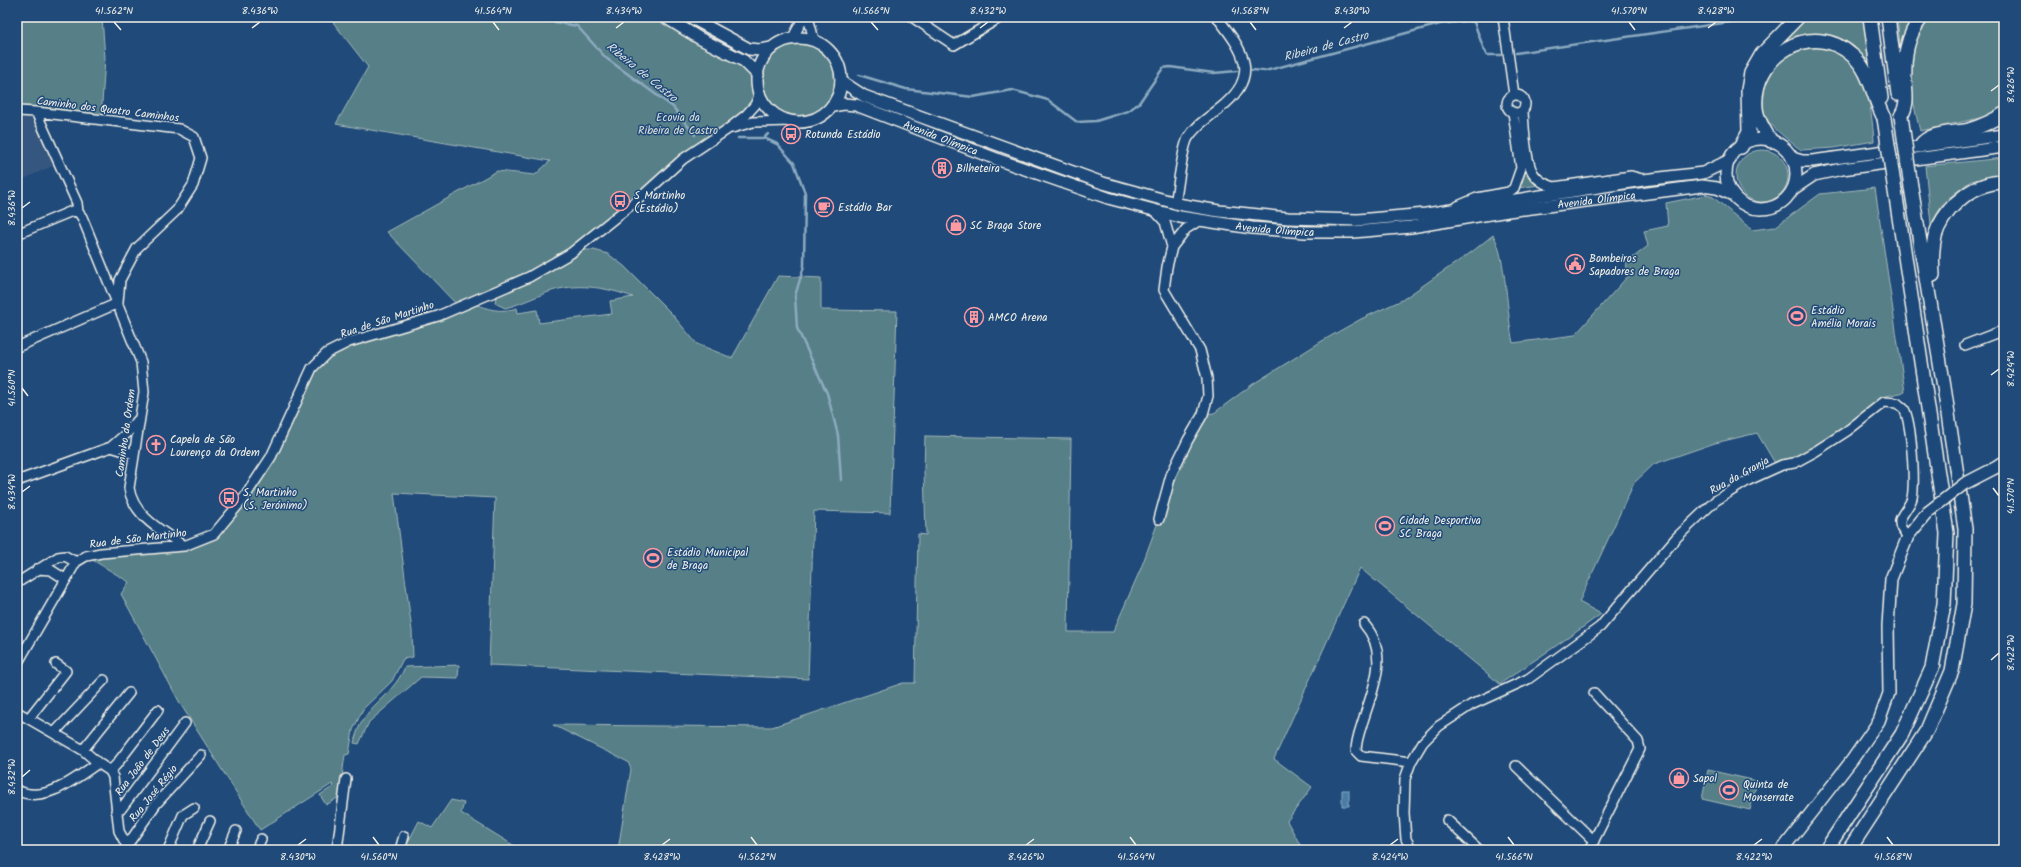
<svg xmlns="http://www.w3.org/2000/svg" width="2021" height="867" font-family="Kalam,sans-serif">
<rect width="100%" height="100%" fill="#1f4a7a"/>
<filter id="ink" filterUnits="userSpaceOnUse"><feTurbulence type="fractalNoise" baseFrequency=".025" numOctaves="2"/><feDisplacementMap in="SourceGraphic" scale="8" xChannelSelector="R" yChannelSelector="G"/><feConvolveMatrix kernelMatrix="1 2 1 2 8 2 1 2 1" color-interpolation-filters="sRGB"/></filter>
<g filter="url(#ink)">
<!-- built -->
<path fill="#35567e" d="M17 111 36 112 59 163 17 182Z"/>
<!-- green -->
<path fill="#567f87" stroke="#a5b8b8" d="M17 17H102L105 58 101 119 17 111Z
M329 17H665L758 75 760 93 755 105 571 253 472 302C487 310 501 313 517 308L518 313 537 310 539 323 612 314 610 301 633 297C608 288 581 283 555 290 538 295 522 304 505 308L495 303 496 296 551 270 582 250H594L608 254 624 266 671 313 697 344 732 358 778 276 821 278V310L897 311 890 513 814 511 808 679 489 665 495 498 394 493 412 631 413 657 403 659 392 681 363 709 353 730 349 754 345 755 339 797 326 805 320 795 334 786 332 784 260 830 181 705 121 594 129 582 86 556 169 548 214 534 271 457 302 388 327 353 459 307 387 232 497 171 535 175 550 161 336 124 368 67Z
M1804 17H1863L1869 64C1845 34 1812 27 1779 46L1777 44Z
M1897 17H1915L1901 53Z
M1933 17 2004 18V107L1989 116 1920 131C1911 95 1899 44 1933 17Z
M763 80a37 37 0 1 1 74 0a37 37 0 1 1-74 0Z
M1809 47C1815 47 1822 46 1828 48 1868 61 1871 106 1874 141L1834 148 1801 150C1792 143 1769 126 1765 116 1763 110 1763 101 1764 94 1767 65 1784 55 1809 47Z
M1521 126 1540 185 1518 188 1524 171Z
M1736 176a26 26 0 1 1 52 0a26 26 0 1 1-52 0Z
M2004 158V174L1971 181 1945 201 1931 224 1925 166Z
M1875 188 1905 392 1886 396 1856 422 1793 461 1776 465 1757 433 1715 443 1654 464 1634 483 1579 602 1601 614C1568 639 1534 660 1500 684L1360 568 1274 759 1312 787 1287 821 1303 850H618L631 769 628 762 553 725 772 727 903 683H915L918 534 926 535 924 470 925 436 1071 439 1068 632H1113L1141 568 1159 519 1171 475 1203 414 1214 413 1253 384 1322 341 1361 319 1402 300 1473 251 1493 235C1506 254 1507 317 1513 343L1575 335 1628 276 1626 263 1648 246 1644 231 1668 226 1666 203 1706 195 1713 197 1752 230 1775 227 1820 194Z
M459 665 458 678 421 677 369 722 359 744 354 743C362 704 391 700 405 667Z
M1708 770 1757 781 1750 810 1702 799Z
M451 800 464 803 461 813 521 850H404L419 821 432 828Z"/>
<!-- water -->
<path fill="#487ca6" stroke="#8dabc0" d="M1342 790H1349V806H1342Z"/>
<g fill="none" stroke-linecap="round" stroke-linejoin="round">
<!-- stream -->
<path stroke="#8dabc0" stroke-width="2.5" d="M528 17 577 26 606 58 673 107 695 135
M1516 53 1744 20
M1252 70 1265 71 1440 24 1467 21 1474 22 1483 47 1487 55H1501
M859 75 906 89 973 97 1012 90 1048 100 1077 122 1096 121 1128 111 1139 103 1163 68 1170 67 1214 73 1237 71
M738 138H764L777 144 794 163 805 193 804 266 795 296 797 328 827 393 838 435 841 480
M764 138 768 134"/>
<!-- minor casing -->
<g stroke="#f4f1e8" stroke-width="12">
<path id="minor" d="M808 17 814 40
M912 17 954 45 1001 17
M1503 17 1514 95
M792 39 804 17
M1507 104a9 9 0 1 1 18 0a9 9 0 1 1-18 0Z
M17 111 36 112 179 129 194 137 201 158 193 185 177 210 137 248 120 280 118 302
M1523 111C1524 127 1525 160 1533 173 1538 181 1545 184 1554 187L1631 176 1642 179
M36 112 77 203 78 212 82 217 141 362 144 392 129 488C133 516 162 531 184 546
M732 128 753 122 790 121
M1175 204C1178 189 1182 148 1188 138 1196 125 1208 118 1219 109 1262 76 1244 52 1217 17
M1458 206 1477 198 1509 192 1514 188 1521 168 1513 112
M1155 211 1165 222 1172 247
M17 234 72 211 78 212
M1965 345 2004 330
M17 347 118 303
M111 447 127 433 138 420
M17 481 111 447 134 454
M1159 519 1171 475 1188 440 1203 414 1208 396 1207 378 1200 350 1164 290 1167 267 1172 247 1186 229 1200 220
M37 569 51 570 65 579
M17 583 58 557 65 556 76 562
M1364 624C1391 654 1372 691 1362 724 1359 733 1356 742 1356 751L1361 756 1411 762
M17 664 76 562 86 556 101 553 184 546 214 534 244 498 271 457 312 368 327 353 349 342 438 316 529 277 571 253 641 197 683 159 728 129 746 115 755 105 760 93
M17 712 83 750 98 763
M29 718 66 671 56 664
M55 732 104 680
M83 750 129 693
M1516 766 1594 841
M110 771 116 765 158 710
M17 790C44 805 76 778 98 763L110 771 113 777 119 831 129 850
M116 811 121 809 185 723
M1447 820 1479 850
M126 847 156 804 201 755
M168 850 183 815 194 808
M197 850 210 821
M228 850 236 831
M256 850 261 839
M337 850 346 779
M400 850 404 836
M1412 850 1406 839 1404 813 1405 779 1411 762 1423 742 1439 726 1471 705 1528 679 1600 627 1677 537 1715 501 1749 480 1782 465 1794 463 1816 451 1847 431 1884 402 1897 403C1899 405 1902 407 1904 409 1912 423 1915 483 1912 498 1910 506 1902 513 1900 520 1899 527 1903 532 1908 536
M1589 850 1640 749 1638 741 1594 693"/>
</g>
<!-- major casing -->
<g stroke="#f4f1e8" stroke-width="14">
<g id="major">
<path d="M665 17 699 38 744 61 758 75"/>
<path d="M690 17 749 49 760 50 772 48"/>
<circle cx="799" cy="80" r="42"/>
<path d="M841 81 864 96 1103 183 1183 205 1219 211 1288 218 1358 220 1426 214 1643 180 1703 173 1730 160"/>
<path id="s1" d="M832 106 844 104 856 105 999 160 1108 198 1180 217 1252 228 1305 232H1353L1411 227 1508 211 1702 186 1717 188 1733 195"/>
<circle cx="1761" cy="174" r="35"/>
<path d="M1792 158 1802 161H1812L2004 135"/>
<path d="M1793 189 1814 175 1842 169 2004 147"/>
<path d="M1995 468 2004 462"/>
<path d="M1782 850 1852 760 1879 721 1889 693 1888 626 1891 579 1908 536 1928 512"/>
</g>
</g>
<!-- highway casing -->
<g stroke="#f4f1e8" stroke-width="16">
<path id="highway" d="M1870 17 1881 98
M1888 17 1898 94
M1901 116C1908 105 1906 95 1905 82 1904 58 1906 36 1922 17
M1771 141C1765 132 1757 120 1756 108 1751 56 1812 18 1853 56 1871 72 1873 98 1884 118
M1920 146C1930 131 1954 134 1969 130 1982 126 1993 121 2004 114
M1741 147 1749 132 1748 90 1751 73 1762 54 1798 17
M1933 275C1932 261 1932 241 1938 228 1950 203 1975 182 2004 182
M1826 850 1902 734 1932 668 1944 604 1947 533 1895 191
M1849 850 1927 730 1952 671 1964 604 1965 529 1944 387 1911 187"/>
</g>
<!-- minor -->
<use href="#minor" stroke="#1f4a7a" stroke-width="9"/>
<!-- major -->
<use href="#major" stroke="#1f4a7a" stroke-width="11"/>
<!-- highway -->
<use href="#highway" stroke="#1f4a7a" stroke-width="13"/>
<!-- major-bridge casing -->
<g stroke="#f4f1e8" stroke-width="14" stroke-linecap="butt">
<path id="major-bridge" d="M1928 512 1964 484 1995 468"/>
</g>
<!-- highway-bridge casing -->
<g stroke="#f4f1e8" stroke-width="16" stroke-linecap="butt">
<path id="highway-bridge" d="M1901 116 1911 187
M1884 118 1895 191"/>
</g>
<!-- major-bridge -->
<use href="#major-bridge" stroke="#1f4a7a" stroke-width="11"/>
<!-- highway-bridge -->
<use href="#highway-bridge" stroke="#1f4a7a" stroke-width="13"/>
</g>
</g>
<!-- ticks -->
<path fill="none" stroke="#f4f1e8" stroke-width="1.5" d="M114 22 121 30M493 22 499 30M871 22 878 30M1250 22 1256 30M1629 22 1635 30M252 28 260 22M616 28 624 22M980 28 988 22M1344 28 1352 22M1708 28 1716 22M1991 91 1999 85M22 208 30 202M1991 375 1999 369M22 388 28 396M1993 488 1999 496M22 492 30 486M1991 660 1999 653M22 777 30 770M373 837 379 845M751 837 757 845M1130 837 1136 845M1508 837 1514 845M1887 837 1893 845M298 845 306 839M662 845 670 839M1026 845 1034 839M1390 845 1398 839M1754 845 1762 839"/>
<!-- icons -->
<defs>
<g id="bus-ring" transform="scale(1)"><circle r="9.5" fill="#1f4a7a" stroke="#ff9aa2" stroke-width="1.5"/><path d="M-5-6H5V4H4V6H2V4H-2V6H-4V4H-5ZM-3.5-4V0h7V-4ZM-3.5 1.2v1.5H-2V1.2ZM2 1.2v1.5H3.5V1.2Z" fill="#ff9aa2"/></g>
<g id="building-ring" transform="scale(1)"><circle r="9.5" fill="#1f4a7a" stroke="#ff9aa2" stroke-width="1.5"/><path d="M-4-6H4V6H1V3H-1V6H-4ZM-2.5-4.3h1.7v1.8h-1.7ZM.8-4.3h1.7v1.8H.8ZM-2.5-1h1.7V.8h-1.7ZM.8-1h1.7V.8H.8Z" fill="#ff9aa2"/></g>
<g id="cafe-ring" transform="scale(1)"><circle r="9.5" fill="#1f4a7a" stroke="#ff9aa2" stroke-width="1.5"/><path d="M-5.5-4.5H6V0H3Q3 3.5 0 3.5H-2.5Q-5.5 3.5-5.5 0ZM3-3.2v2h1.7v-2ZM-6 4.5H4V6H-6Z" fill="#ff9aa2"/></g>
<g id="shop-ring" transform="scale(1)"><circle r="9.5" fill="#1f4a7a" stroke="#ff9aa2" stroke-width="1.5"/><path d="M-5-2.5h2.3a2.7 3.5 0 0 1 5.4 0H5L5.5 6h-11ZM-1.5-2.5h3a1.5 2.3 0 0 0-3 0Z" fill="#ff9aa2"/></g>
<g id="civic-ring" transform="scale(1)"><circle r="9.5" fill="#1f4a7a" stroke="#ff9aa2" stroke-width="1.5"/><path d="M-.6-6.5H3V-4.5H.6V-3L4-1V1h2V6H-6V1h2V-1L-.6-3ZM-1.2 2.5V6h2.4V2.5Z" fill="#ff9aa2"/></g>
<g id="stadium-ring" transform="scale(1)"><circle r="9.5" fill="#1f4a7a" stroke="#ff9aa2" stroke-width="1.5"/><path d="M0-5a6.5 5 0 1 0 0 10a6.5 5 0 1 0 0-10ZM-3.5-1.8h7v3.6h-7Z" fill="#ff9aa2"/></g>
<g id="church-ring" transform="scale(1)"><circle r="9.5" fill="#1f4a7a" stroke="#ff9aa2" stroke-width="1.5"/><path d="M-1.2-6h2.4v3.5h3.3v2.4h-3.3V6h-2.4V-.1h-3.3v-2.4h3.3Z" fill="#ff9aa2"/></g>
</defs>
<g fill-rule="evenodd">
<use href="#bus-ring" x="791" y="134"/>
<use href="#building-ring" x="942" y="168"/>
<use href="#bus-ring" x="620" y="201"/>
<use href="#cafe-ring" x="824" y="207"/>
<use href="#shop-ring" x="956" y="225"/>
<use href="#civic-ring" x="1575" y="264"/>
<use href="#stadium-ring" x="1797" y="316"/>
<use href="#building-ring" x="974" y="317"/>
<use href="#church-ring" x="156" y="445"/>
<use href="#bus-ring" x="229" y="498"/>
<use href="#stadium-ring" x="1385" y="526"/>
<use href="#stadium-ring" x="653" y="558"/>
<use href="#shop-ring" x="1679" y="778"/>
<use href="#stadium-ring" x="1729" y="790"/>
</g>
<g text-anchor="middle" stroke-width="3" stroke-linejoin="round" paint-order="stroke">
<!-- street labels -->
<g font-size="11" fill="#f4f1e8" stroke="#1f4a7a">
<text transform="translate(108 109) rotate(7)" y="4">Caminho dos Quatro Caminhos</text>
<text dy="4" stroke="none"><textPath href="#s1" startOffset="115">Avenida Olímpica</textPath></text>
<text dy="4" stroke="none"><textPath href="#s1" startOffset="787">Avenida Olímpica</textPath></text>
<text dy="4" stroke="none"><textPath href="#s1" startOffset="463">Avenida Olímpica</textPath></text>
<text transform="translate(387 319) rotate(-18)" y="4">Rua de São Martinho</text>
<text transform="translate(125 433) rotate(-82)" y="4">Caminho da Ordem</text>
<text transform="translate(1739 475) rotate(-29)" y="4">Rua da Granja</text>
<text transform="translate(138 538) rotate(-7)" y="4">Rua de São Martinho</text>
<text transform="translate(142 761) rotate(-53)" y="4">Rua João de Deus</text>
<text transform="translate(153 793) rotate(-51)" y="4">Rua José Régio</text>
</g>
<!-- park labels -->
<g font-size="11" fill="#dce0d9" stroke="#1f4a7a">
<text x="678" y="121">Ecovia da<tspan x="678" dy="13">Ribeira de Castro</tspan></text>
</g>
<!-- poi labels -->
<g font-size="11" fill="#f4f1e8" stroke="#1f4a7a" text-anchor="start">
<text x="805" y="138">Rotunda Estádio</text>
<text x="956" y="172">Bilheteira</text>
<text x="634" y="199">S Martinho<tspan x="634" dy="13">(Estádio)</tspan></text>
<text x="838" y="211">Estádio Bar</text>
<text x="970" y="229">SC Braga Store</text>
<text x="1589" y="262">Bombeiros<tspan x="1589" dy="13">Sapadores de Braga</tspan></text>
<text x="1811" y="314">Estádio<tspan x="1811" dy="13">Amélia Morais</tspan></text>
<text x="988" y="321">AMCO Arena</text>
<text x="170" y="443">Capela de São<tspan x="170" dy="13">Lourenço da Ordem</tspan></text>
<text x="243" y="496">S. Martinho<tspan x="243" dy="13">(S. Jerónimo)</tspan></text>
<text x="1399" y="524">Cidade Desportiva<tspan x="1399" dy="13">SC Braga</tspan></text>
<text x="667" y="556">Estádio Municipal<tspan x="667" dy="13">de Braga</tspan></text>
<text x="1693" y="782">Sapol</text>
<text x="1743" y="788">Quinta de<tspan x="1743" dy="13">Monserrate</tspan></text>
</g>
<!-- water labels -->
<g font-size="12" font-style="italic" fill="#dadfde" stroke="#1f4a7a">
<text transform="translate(1326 46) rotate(-15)" y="4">Ribeira de Castro</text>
<text transform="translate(642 72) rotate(39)" y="4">Ribeira de Castro</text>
</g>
</g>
<!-- margin -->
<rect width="2021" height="867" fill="none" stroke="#1f4a7a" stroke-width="44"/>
<rect x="22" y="22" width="1977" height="823" fill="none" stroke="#f4f1e8" stroke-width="1.5"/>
<g font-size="10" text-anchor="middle" fill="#f4f1e8">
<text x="114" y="14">41.562°N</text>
<text x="260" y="14">8.436°W</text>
<text x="493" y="14">41.564°N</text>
<text x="624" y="14">8.434°W</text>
<text x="871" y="14">41.566°N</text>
<text x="988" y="14">8.432°W</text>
<text x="1250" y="14">41.568°N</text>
<text x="1352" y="14">8.430°W</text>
<text x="1629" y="14">41.570°N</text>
<text x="1716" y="14">8.428°W</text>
<text transform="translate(2010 85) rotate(-90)" y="4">8.426°W</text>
<text transform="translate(11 208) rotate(-90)" y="4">8.436°W</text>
<text transform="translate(2010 369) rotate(-90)" y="4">8.424°W</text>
<text transform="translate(11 388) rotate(-90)" y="4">41.560°N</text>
<text transform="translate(11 492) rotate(-90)" y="4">8.434°W</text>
<text transform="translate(2010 496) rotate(-90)" y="4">41.570°N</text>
<text transform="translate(2010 653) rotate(-90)" y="4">8.422°W</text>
<text transform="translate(11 777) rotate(-90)" y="4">8.432°W</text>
<text x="298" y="860">8.430°W</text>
<text x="379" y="860">41.560°N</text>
<text x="662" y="860">8.428°W</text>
<text x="757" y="860">41.562°N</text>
<text x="1026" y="860">8.426°W</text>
<text x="1136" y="860">41.564°N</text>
<text x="1390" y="860">8.424°W</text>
<text x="1514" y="860">41.566°N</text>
<text x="1754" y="860">8.422°W</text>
<text x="1893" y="860">41.568°N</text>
</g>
</svg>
